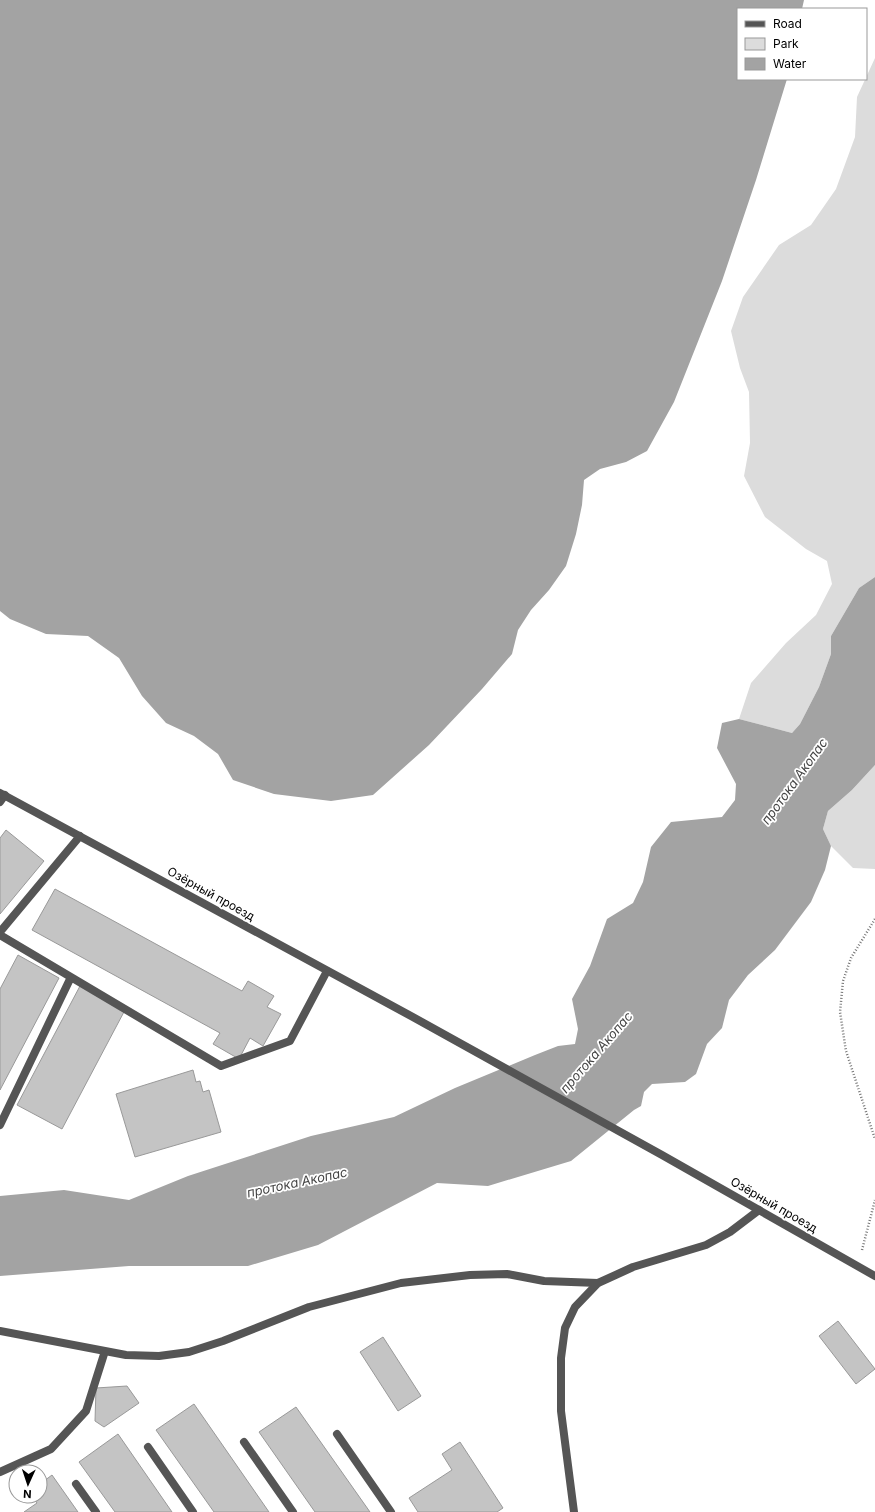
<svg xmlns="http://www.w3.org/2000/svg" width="875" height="1512" font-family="Inter,sans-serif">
<rect width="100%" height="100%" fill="#fff"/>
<!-- green -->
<path fill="#dcdcdc" d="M875 58V577L859 588 831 636V654L819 687 800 724 792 733 739 719 751 683 786 643 816 615 832 584 827 561 806 549 765 517 744 476 750 443 749 392 740 368 731 331 743 297 779 245 811 225 836 189 855 137 857 97Z
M875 765V869L853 868 831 846 823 829 828 811 852 790Z"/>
<!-- water -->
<path fill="#a3a3a3" d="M0 0H804L802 9H738V79H787L756 180 722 281 674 402 647 451 626 462 600 469 584 480 582 505 576 534 566 566 549 590 531 610 518 630 512 654 482 689 429 745 373 795 331 801 274 794 233 780 218 754 194 736 166 723 142 696 119 658 88 636 46 634 10 619 0 611Z
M875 577V765L852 790 828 811 823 829 831 846 825 870 811 902 775 950 748 975 729 1000 722 1028 707 1044 696 1074 685 1082 652 1084 644 1092 641 1106 634 1110 571 1161 488 1186 437 1183 318 1245 248 1266H129L0 1276V1196L64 1190 129 1200 188 1176 311 1136 394 1117 455 1088 535 1055 558 1046 575 1044 578 1029 572 999 590 966 607 919 633 903 643 882 651 847 671 822 722 817 735 800 736 784 717 748 722 723 739 719 792 733 800 724 819 687 831 654V636L859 588Z"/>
<!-- building -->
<path fill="#c4c4c4" stroke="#999" d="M6 830 44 861 0 914V838Z
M55 889 242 991 248 981 274 996 267 1007 281 1014 263 1046 250 1038 239 1059 213 1044 220 1033 32 930Z
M18 955 59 978 0 1090V989Z
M80 986 125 1010 62 1129 17 1105Z
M193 1070 196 1082 200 1081 203 1092 209 1090 221 1132 135 1157 116 1094Z
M838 1321 875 1369 856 1384 819 1336Z
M383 1337 421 1396 398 1411 360 1352Z
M127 1386 139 1403 104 1427 95 1421 96 1388Z
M194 1404 269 1512H214L156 1430Z
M296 1407 370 1512H315L259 1432Z
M118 1434 172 1512H115L79 1462Z
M460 1442 503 1508 497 1512H418L409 1498 452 1470 442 1454Z
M52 1475 78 1512H24L37 1503 32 1496H40V1484Z"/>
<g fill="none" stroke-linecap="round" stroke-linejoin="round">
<!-- path -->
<path stroke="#777" stroke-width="2.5" stroke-dasharray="1 2" stroke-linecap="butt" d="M875 919 851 958 843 981 840 1012 846 1051 875 1139
M862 1250 875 1200"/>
<!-- service -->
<path stroke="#555" stroke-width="8" d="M0 802 5 795
M0 932 80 836
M0 935 221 1066 290 1041 327 971
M0 1125 71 977
M0 1331 126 1355 159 1356 189 1352 223 1341 309 1307 401 1283 470 1275 507 1274 544 1281 598 1283
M337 1434 391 1512
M244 1442 293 1512
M148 1447 193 1512
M0 1472 51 1449 86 1411 105 1351
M76 1484 96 1512
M574 1512 561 1411V1358L565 1328 575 1307 598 1283 633 1267 706 1245 730 1232 759 1210"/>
<!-- minor -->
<path stroke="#555" stroke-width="8" d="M0 793 411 1016 662 1155 875 1276"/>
</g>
<g text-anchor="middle" stroke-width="3.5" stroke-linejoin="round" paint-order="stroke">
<!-- street labels -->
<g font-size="12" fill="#000" stroke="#fff">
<text transform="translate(211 894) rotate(29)" y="4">Озёрный проезд</text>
<text transform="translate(774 1205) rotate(30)" y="4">Озёрный проезд</text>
</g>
<!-- water labels -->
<g font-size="13" font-style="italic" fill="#444" stroke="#fff">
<text transform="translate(794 781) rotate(-54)" y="5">протока Акопас</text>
<text transform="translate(596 1052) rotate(-49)" y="5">протока Акопас</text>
<text transform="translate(297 1182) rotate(-12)" y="5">протока Акопас</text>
</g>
</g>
<!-- legend -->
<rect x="737" y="8" width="130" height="72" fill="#ffffff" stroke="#999999"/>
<rect x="745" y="21" width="20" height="6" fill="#555555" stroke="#999999"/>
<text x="773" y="28" font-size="12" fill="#000000">Road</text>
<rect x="745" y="38" width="20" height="12" fill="#dcdcdc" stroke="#999999"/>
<text x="773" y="48" font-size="12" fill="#000000">Park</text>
<rect x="745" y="58" width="20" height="12" fill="#a3a3a3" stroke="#999999"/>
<text x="773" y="68" font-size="12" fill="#000000">Water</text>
<!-- north arrow -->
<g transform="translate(28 1484) rotate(183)"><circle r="19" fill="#ffffff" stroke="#999999"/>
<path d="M0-3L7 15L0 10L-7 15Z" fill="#000000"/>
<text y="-6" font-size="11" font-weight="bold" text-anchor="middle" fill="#000000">N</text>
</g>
</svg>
